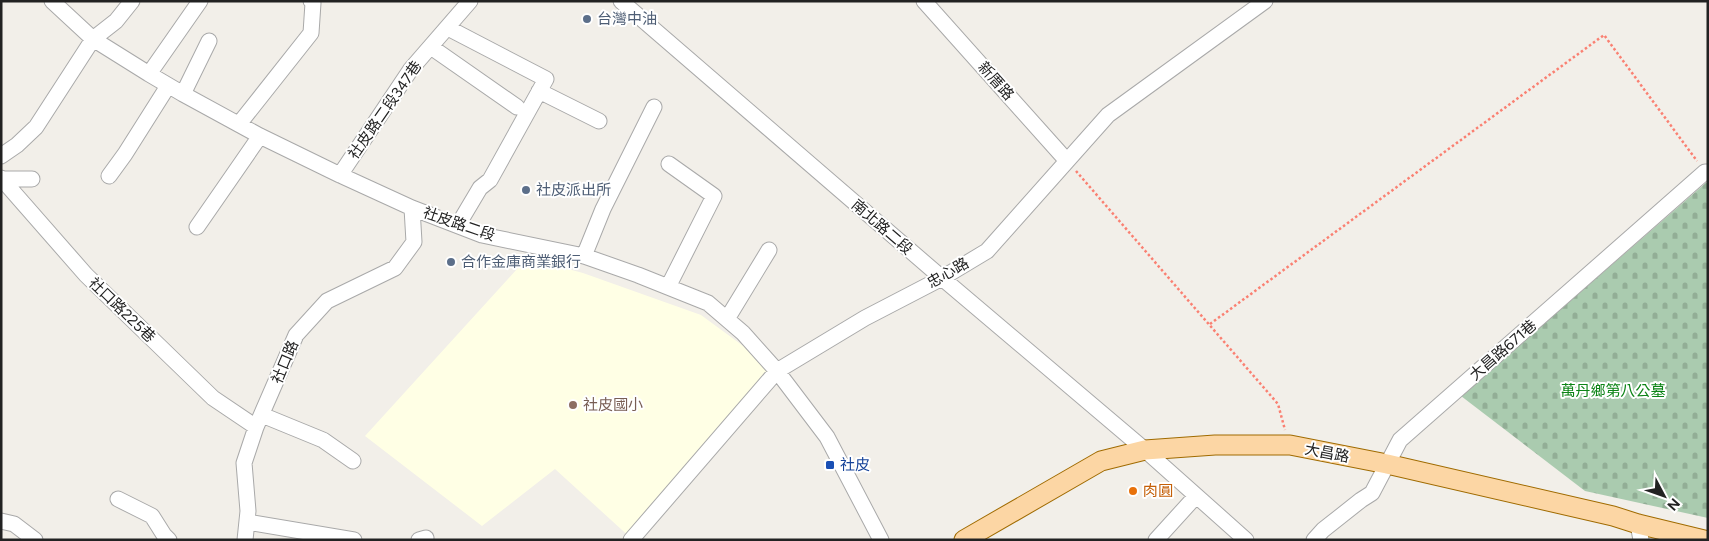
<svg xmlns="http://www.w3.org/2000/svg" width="1709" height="541" font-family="Figtree,'Noto Sans TC',sans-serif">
<defs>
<pattern id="cemetery-stones" width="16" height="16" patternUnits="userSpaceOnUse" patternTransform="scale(1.25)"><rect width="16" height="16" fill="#aacbaf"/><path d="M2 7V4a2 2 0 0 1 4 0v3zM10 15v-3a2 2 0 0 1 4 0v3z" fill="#92ae96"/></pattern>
</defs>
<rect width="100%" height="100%" fill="#f2efe9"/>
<!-- education -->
<path fill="#ffffe5" d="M527 258 583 273 701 315 780 373 633 540 555 469 482 526 365 436Z"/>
<!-- cemetery -->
<path fill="url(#cemetery-stones)" d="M1708 181V518L1585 491 1461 396Z"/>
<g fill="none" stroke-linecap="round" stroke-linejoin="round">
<!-- minor casing -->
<g stroke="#a9a9a9" stroke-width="17">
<path id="minor" d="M52 1 93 39 149 74 183 94 260 136 340 175 412 208 482 235 584 256 638 275 708 303 743 333 777 371 827 437 881 540
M621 1 942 278 1145 450 1246 540
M924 1 1067 161
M448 28 546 79 490 180 480 188 458 225
M431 47 517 107
M149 74 200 1
M539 91 599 121
M183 94 209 41
M239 124 311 33 313 3 311 1
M1 156 17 145 36 127 93 39 116 21 132 1
M340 175 411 69 470 1
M109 176 125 154 168 86
M1 178 86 275 213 398 256 427
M1 179H32
M197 227 260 136
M584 256 603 209 654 107
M668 287 714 196 669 164
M727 319 769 250
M262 415 323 440 353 461
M118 499 152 516 164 535 169 540
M1 521 14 524 35 540
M247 522 354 540
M1638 524 1641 540
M245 540 248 511 244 463 256 427 296 335 327 301 395 268 414 242 412 208
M419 540 426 538
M631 540 777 371 865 318 942 278 987 251 1108 115 1265 1
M1156 540 1196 496
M1314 540 1323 530 1361 500 1372 493 1400 440 1705 172H1708"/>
</g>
<!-- major casing -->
<g stroke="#a06b00" stroke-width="21">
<path id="major" d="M964 540 1101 461 1145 450 1215 445H1290L1387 464 1613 516 1638 524 1704 540"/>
</g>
<!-- path -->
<path stroke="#fa8072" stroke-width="2.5" stroke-dasharray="2.5 2.5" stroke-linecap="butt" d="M1076 171 1278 404 1285 430
M1210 324 1604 35 1697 161"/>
<!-- minor -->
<use href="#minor" stroke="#fff" stroke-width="15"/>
<!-- major -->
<use href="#major" stroke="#fcd6a4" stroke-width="19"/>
</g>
<!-- markers -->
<g fill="#5c6f8a" stroke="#fff" stroke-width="2">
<circle cx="587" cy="19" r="5"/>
<circle cx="526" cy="190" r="5"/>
<circle cx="451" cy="262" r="5"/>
</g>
<circle fill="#8d6e63" stroke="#fff" stroke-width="2" cx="573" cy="405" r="5"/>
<rect fill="#1a4fb4" stroke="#fff" stroke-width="2" x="825" y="460" width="10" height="10" rx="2.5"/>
<circle fill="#e8710a" stroke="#fff" stroke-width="2" cx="1133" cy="491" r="5"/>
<g text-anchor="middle" stroke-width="4" stroke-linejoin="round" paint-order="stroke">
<!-- service labels -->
<g font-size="15" fill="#4e5e75" stroke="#fff" text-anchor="start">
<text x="597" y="24">台灣中油</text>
<text x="536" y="195">社皮派出所</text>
<text x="461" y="267">合作金庫商業銀行</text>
</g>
<!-- street labels -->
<g font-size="15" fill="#222" stroke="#fff">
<text transform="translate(996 81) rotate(48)" y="5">新厝路</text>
<text transform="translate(385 110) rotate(-55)" y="5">社皮路二段347巷</text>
<text transform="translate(459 224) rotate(19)" y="5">社皮路二段</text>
<text transform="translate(882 227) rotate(41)" y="5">南北路二段</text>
<text transform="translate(948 273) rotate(-30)" y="5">忠心路</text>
<text transform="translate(122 310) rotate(44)" y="5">社口路225巷</text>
<text transform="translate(1503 350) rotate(-41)" y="5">大昌路671巷</text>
<text transform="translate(285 362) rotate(-67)" y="5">社口路</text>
<text transform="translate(1327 453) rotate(11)" y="5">大昌路</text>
</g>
<!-- park labels -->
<g font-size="15" fill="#0c8416" stroke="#fff">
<text x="1613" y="396">萬丹鄉第八公墓</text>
</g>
<!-- education labels -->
<g font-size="15" fill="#785e54" stroke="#fff" text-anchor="start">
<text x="583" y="410">社皮國小</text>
</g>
<!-- transit labels -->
<g font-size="15" fill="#164399" stroke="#fff" text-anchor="start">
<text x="840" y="470">社皮</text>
</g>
<!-- food labels -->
<g font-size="15" fill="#c56008" stroke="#fff" text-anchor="start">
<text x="1143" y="496">肉圓</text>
</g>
</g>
<!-- border -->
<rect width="1709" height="541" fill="none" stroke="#222222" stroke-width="5"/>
<!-- north arrow -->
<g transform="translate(1664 496) rotate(131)" stroke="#ffffff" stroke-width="4" paint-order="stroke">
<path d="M0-4L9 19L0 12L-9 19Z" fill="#222222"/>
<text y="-8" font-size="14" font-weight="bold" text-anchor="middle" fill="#222222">N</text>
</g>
</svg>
